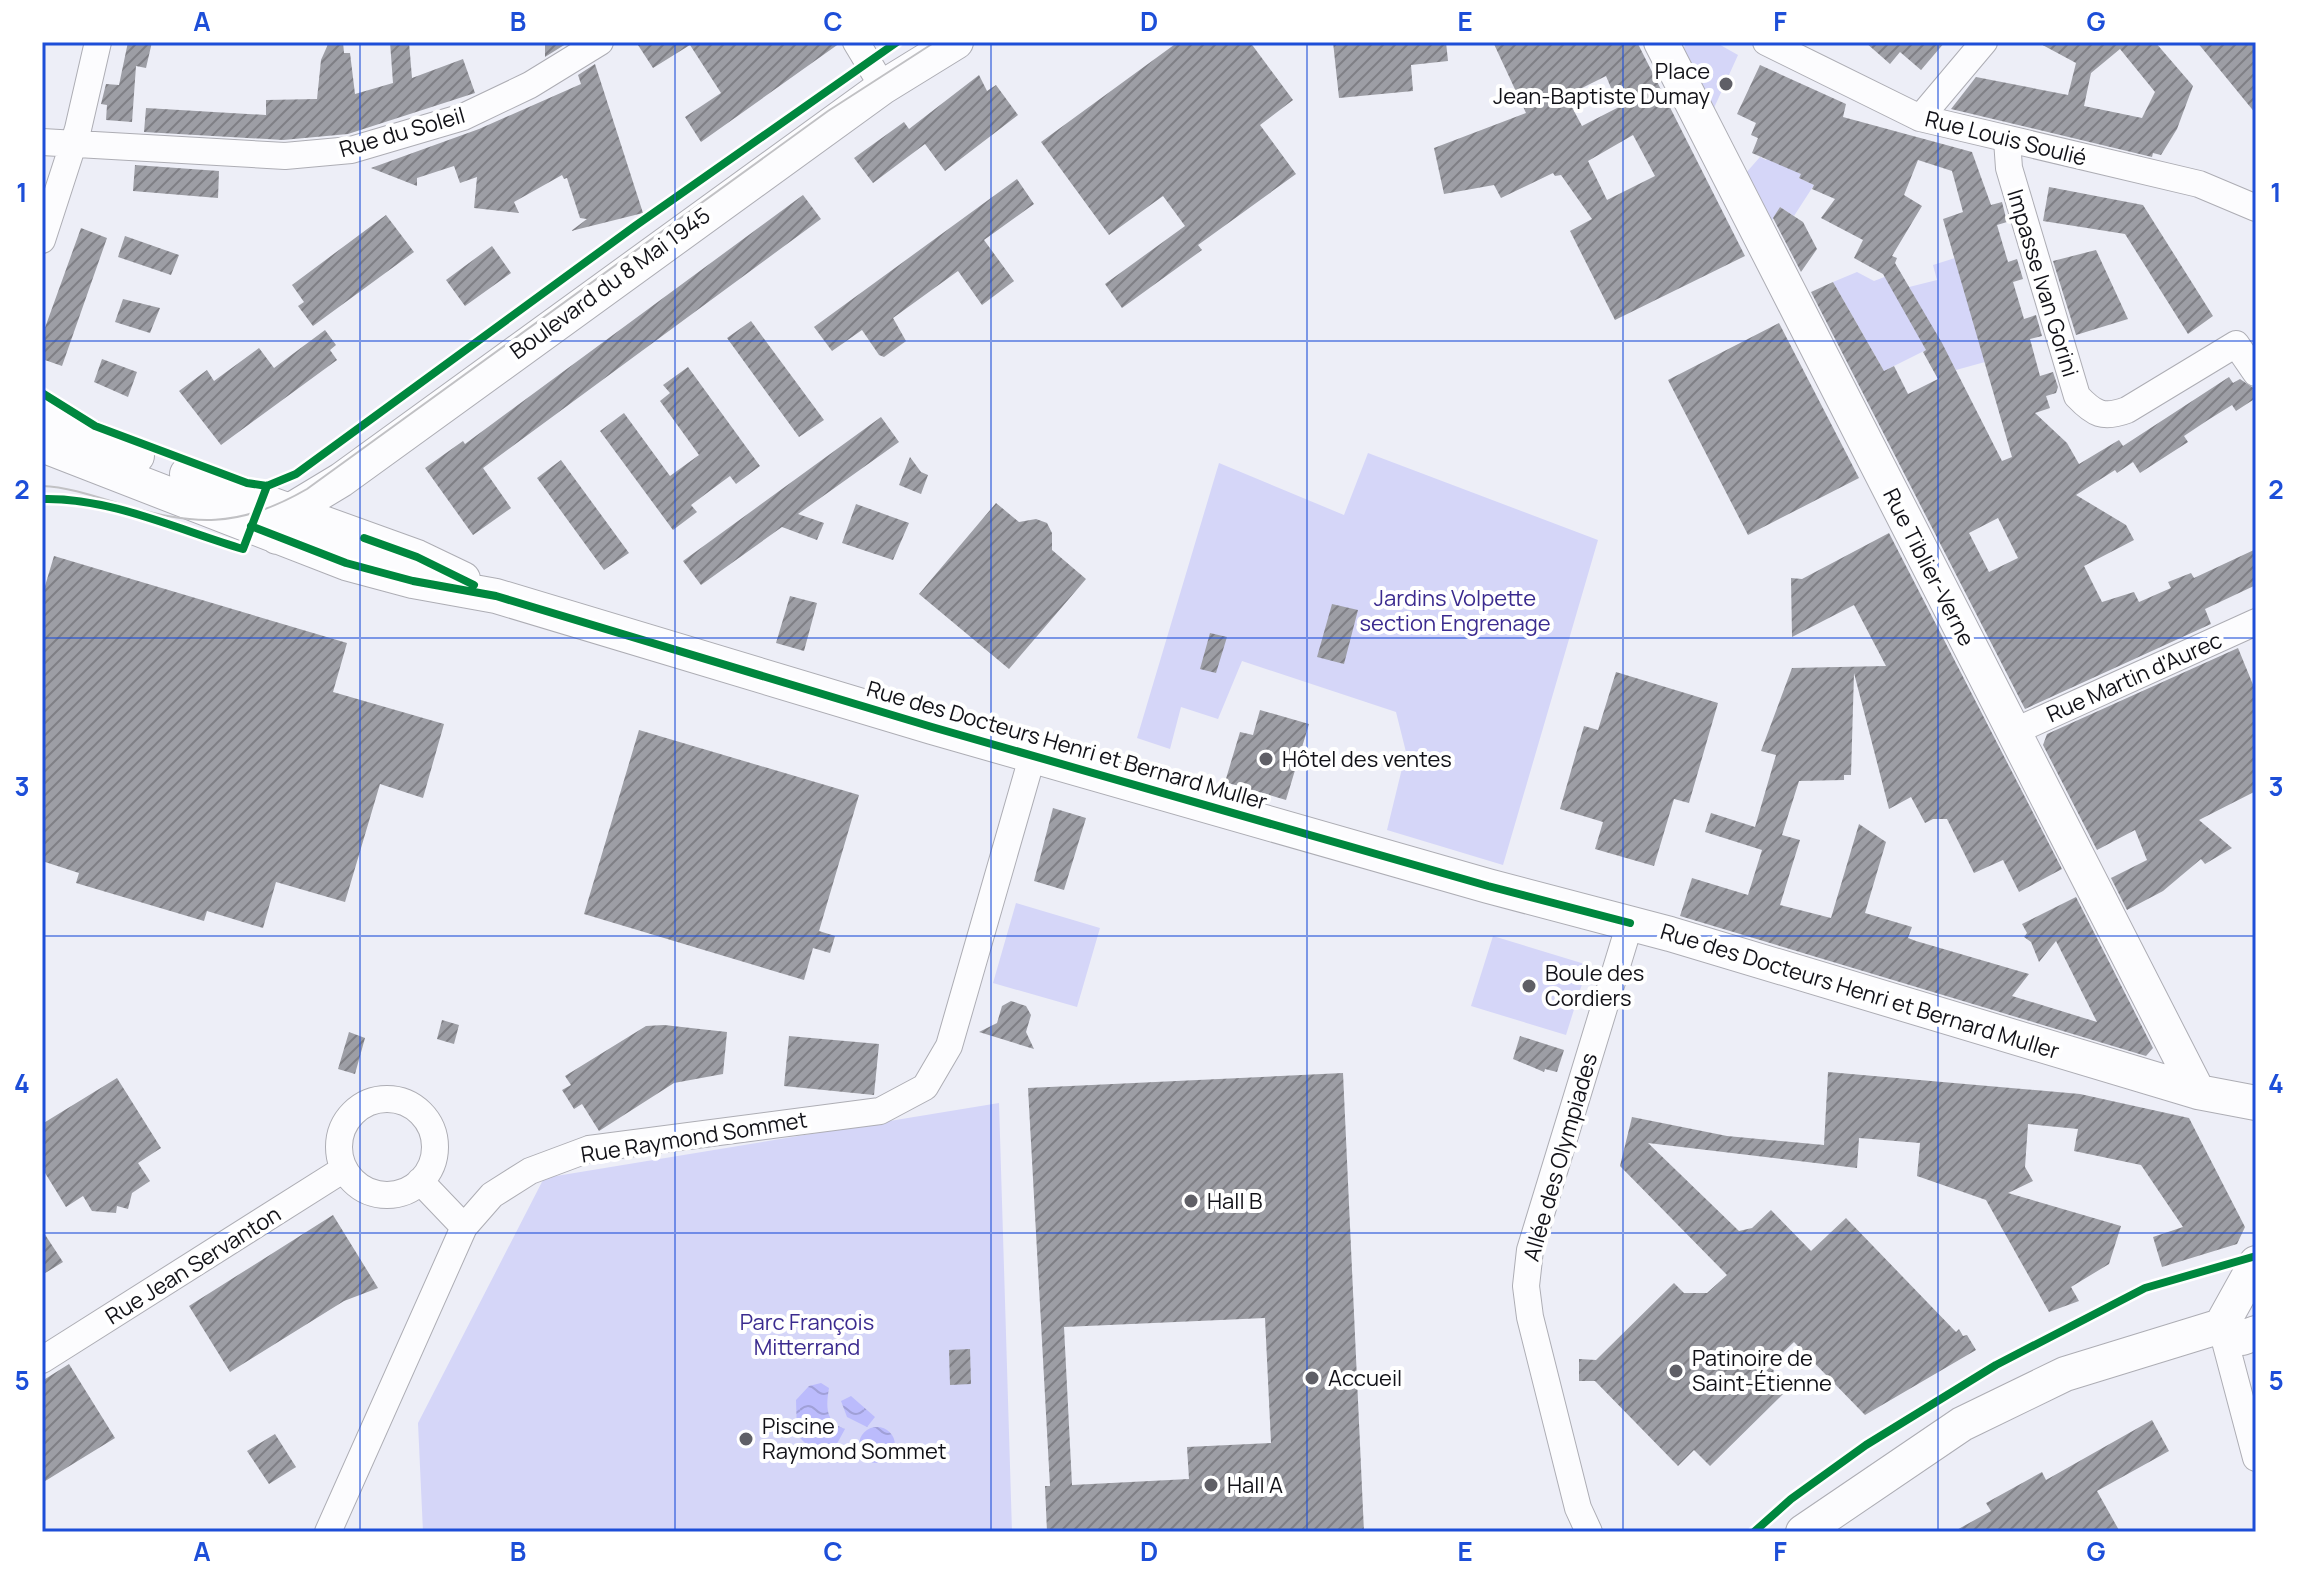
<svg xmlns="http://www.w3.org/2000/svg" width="2298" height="1574" font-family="Manrope,sans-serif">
<defs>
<pattern id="water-waves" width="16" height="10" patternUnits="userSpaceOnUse" patternTransform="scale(2)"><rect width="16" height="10" fill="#bbbbfc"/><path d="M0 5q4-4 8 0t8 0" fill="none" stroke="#a0a0d7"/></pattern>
<pattern id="building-hatch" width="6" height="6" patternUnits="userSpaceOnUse" patternTransform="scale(2)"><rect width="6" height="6" fill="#9d9ea5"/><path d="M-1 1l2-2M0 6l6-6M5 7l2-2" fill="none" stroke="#7f7f85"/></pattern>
</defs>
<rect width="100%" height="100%" fill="#edeef7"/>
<!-- green -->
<path fill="#d5d6f8" d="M1687 42H1715L1738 55 1714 108 1683 49Z
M1760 157 1766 160 1768 157 1801 174 1799 178 1814 185 1794 216 1780 207 1771 222 1745 174Z
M1955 258 1985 362 1956 370 1909 287 1937 280 1933 265Z
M1857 272 1874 281 1887 276 1926 350 1884 371 1833 282Z
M1368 453 1598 540 1503 865 1387 830 1406 752 1396 712 1242 661 1218 719 1181 707 1170 749 1137 738 1219 463 1344 515Z
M1016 903 1100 928 1077 1007 993 983Z
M1493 936 1588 965 1566 1035 1471 1006Z
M999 1103 1012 1532H423L418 1423 544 1178Z"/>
<!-- water -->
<path fill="url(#water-waves)" d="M821 1383 829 1388C826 1406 825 1422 845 1429L833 1451 816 1454 797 1435 796 1400 809 1386Z
M851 1396 875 1417 867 1427 847 1417 841 1401Z
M859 1445a18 18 0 1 1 36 0a18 18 0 1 1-36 0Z"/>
<!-- building -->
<path fill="url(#building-hatch)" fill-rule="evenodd" d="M128 42H152L146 68 136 66 132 122 106 120 107 105 101 104 106 84 119 85Z
M329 42H343L344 53H350L355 94 393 83 390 42H409L412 78 463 59 475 93 348 134 283 140 144 132 146 108 266 115V100L317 99 321 60Z
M545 42H569L545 57Z
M636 42H840V43L701 142 685 117 721 93 690 45 653 68Z
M1178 42H1250L1293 100 1260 125 1296 174 1198 245 1202 250 1122 308 1105 284 1185 226 1163 196 1109 235 1041 142Z
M1333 42H1446L1448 61 1411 65 1413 91 1339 98Z
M1493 42H1637L1745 256 1615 320 1570 231 1592 219 1561 175 1555 176 1553 173 1501 198 1494 185 1444 194 1434 148 1526 113ZM1606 76 1619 107 1582 126 1566 96ZM1633 135 1655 176 1607 200 1588 161Z
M1865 42H1945L1921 70 1900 52 1890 64Z
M2037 42H2155L2193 86 2177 129 2161 155 2153 153 2152 157 1951 109 1976 77 2068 95 2076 63ZM2120 49 2155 92 2142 118 2084 106 2091 73Z
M2197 42H2256V114Z
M595 64 643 213 571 231 587 219 580 218 567 178 564 179 562 175 514 202 519 213 474 208 477 177 460 183 454 166 417 178V186L371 168 479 129 581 84 578 75Z
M1760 65 1846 104 1843 117 1972 152 1991 205 2002 202 2007 222 1997 225 2008 262 2017 259 2023 279 2013 282 2024 319 2036 315 2042 336 2030 339 2040 376 2053 372 2058 387 2056 393 2046 396 2050 408 2035 413 2067 443 2079 464 2119 440 2123 446 2229 377 2233 383 2240 379 2255 389 2256 398 2236 411 2232 405 2208 420 2184 436 2188 442 2140 473 2133 462 2117 473 2115 470 2076 495 2126 525 2134 540 2084 566 2102 602 2134 592 2139 602 2171 588 2168 582 2191 573 2194 578 2256 549V585L2205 609 2211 624 2025 709 1811 292 1833 282 1884 371 1894 366 1908 394 1938 379 1923 352 1926 350 1883 274 1854 258 1863 240 1821 218 1835 199 1812 189 1814 185 1799 178 1801 174 1752 153 1758 138 1751 135 1756 123 1737 114ZM1918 160 1952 171 1963 212 1943 219 2012 457 2002 461 1942 343 1895 263 1897 258 1892 256 1922 206 1904 195ZM1998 518 2018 558 1989 572 1969 533Z
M979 75 987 91 996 85 1018 115 945 171 925 144 873 183 854 158 904 122 909 129Z
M135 165 219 171 218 198 133 191Z
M1017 179 1034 204 984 240 1014 281 982 305 958 271 893 318 906 341 884 357 879 355 862 330 832 351 814 327Z
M2049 187 2143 205 2213 316 2188 334 2125 234 2043 221Z
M803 195 821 219 483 468 511 508 473 535 425 468 463 441 465 444Z
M1780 207 1803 222 1817 249 1801 272 1773 218Z
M386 215 414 252 313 326 298 306 304 302 292 285Z
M81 228 107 238 62 366 42 359V336Z
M125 236 179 255 171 275 118 257Z
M492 246 511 273 465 306 446 280Z
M2096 250 2128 319 2076 335 2053 261Z
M123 299 160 308 150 333 115 322Z
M751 321 824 420 799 437 727 338Z
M1779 323 1859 478 1748 535 1668 380Z
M325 330 336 345 330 350 337 360 221 445 179 391 207 370 214 381 259 348 274 368Z
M102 359 137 372 128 397 94 382Z
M688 367 760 466 736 484 730 476 711 490 691 505 697 512 673 530 600 431 624 413 670 476 699 455 660 401 670 393 663 385Z
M881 417 899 442 798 514 824 523 817 540 782 527 701 585 683 561Z
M910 457 921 472 928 475 921 494 899 485Z
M561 460 629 553 604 570 537 478Z
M996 503 1019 522 1036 519 1047 523 1052 533V550L1086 579 1009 669 919 594Z
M856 504 909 523 893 560 842 543Z
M1889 533 2062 869 2019 892 2003 860 1974 873 1947 819H1933L1925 823 1911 797 1889 809 1854 673 1851 775H1844V780L1799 781 1782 835 1800 840 1780 905 1831 918 1859 824 1886 842 1865 913 1912 927 1908 938 1916 941 2029 974 2012 996 2097 1022 2056 941 2039 962 2031 942 2024 937 2027 933 2022 924 2076 897 2153 1048 2146 1056 1680 916 1692 878 1748 895 1762 850 1705 832 1711 813 1755 827 1776 755 1761 751 1792 668 1886 666 1854 605 1792 637 1791 578 1802 579Z
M54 556 347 643 333 692 444 724 423 798 380 784 345 902 276 882 263 928 207 911 204 921 76 883 79 873 42 861V596Z
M790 596 817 603 804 651 776 643Z
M1332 604 1358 610 1344 664 1317 657Z
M1210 633 1227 637 1216 673 1200 669Z
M2238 648 2256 692V791L2199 820 2232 848 2205 864 2201 859 2163 891 2127 910 2111 878 2147 860 2135 830 2097 850 2043 745 2047 734Z
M1616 672 1718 703 1689 803 1674 799 1654 866 1595 849 1603 822 1560 809 1584 726 1598 730Z
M1260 710 1309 724 1286 800 1225 782 1240 732 1253 735Z
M639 730 859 795 819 931 835 936 830 953 813 948 804 980 584 914Z
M1053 808 1086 818 1064 890 1034 881Z
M1011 1001 1026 1006 1031 1015 1026 1032 1034 1049 979 1032 997 1023 1002 1006Z
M442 1020 459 1025 454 1044 437 1039Z
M664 1025 727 1032 723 1074 674 1083 599 1131 582 1104 574 1109 562 1090 571 1085 565 1076 646 1026Z
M349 1032 365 1038 355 1074 338 1069Z
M789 1036 879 1044 874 1095 784 1086Z
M1520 1036 1564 1050 1557 1072 1545 1069 1544 1072 1513 1059Z
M1828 1072 2080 1094 2189 1118 2245 1227 2237 1244 2162 1267 2153 1237 2183 1227 2141 1165 2074 1151 2078 1129 2028 1124 2025 1167 2033 1181 2008 1193 2121 1226 2109 1264 2071 1287 2079 1301 2049 1312 1986 1200 1917 1176 1920 1143 1859 1138 1857 1168 1648 1143 1739 1231 1752 1228 1771 1210 1811 1251 1846 1218 1956 1332 1959 1329 1963 1336 1967 1335 1976 1350 1865 1415 1794 1342 1774 1361 1773 1384 1783 1394 1710 1466 1694 1450 1678 1466 1595 1381H1579V1359L1596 1360 1674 1283 1684 1293H1707L1727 1275 1620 1166 1632 1117 1727 1136 1824 1145Z
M1343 1073 1364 1532H1047L1045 1486H1050L1028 1088ZM1265 1318 1271 1443 1187 1447 1189 1479 1072 1485 1064 1327Z
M117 1078 161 1148 138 1163 150 1181 132 1193 128 1209 117 1206 116 1213 92 1211 83 1196 66 1207 42 1168V1124Z
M333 1215 378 1288 344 1301 230 1372 189 1306Z
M42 1230 63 1262 42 1275Z
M970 1349 971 1384 950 1385 949 1350Z
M69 1364 115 1438 42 1483V1381Z
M2152 1420 2169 1451 2097 1491 2120 1532H1953L1991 1511 1986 1503 2042 1472 2046 1480Z
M275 1434 296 1467 269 1484 247 1451Z"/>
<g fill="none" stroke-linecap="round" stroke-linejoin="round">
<!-- minor casing -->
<g stroke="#adadb4" stroke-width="28">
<path id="minor" d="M856 42 883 87
M1766 42 1920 118 2199 184 2256 208
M1920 118 1984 42
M2007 140 2009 168 2077 396C2094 414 2103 419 2127 410L2236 344 2256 373
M42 142 285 156 351 150 463 117 530 85 600 42
M42 240 78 129 98 42
M2013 732 2256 622
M339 1147a48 48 0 1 1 96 0a48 48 0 1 1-96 0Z
M420 1181 464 1227
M2221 1326 2256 1458
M42 1360 344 1169
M328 1532 464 1227 492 1195 530 1171 589 1149 880 1111 925 1087 949 1046 1033 754
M1589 1532 1578 1508 1530 1317 1526 1286 1530 1250 1630 923"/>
</g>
<!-- major casing -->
<g stroke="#adadb4" stroke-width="36">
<path id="major" d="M1661 42 2198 1092
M42 408 81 433 137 456
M42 445 346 563 413 581 496 596 932 727 1488 886 1670 934 2198 1092 2256 1103
M187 474 417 557 463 579
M277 537 288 512 341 480 883 87 956 42
M2221 1326 2256 1263
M1803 1532 1962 1424 2065 1374 2221 1326 2242 1338 2256 1333"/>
</g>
<!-- minor -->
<use href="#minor" stroke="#fcfcfe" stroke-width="26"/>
<!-- major -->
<use href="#major" stroke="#fcfcfe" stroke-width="34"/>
<!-- tram -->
<path stroke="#c1c1c4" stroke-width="2" d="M42 486C68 487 94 496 120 504 194 526 238 529 307 489L828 111 935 42"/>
<!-- cycleway casing -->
<g stroke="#fff" stroke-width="13">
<path id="cycleway" d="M42 393 95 426 247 483 267 486 296 474 635 226 897 42
M42 499C109 497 179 530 243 549L267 486
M251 526 346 563 413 581 496 596 932 727 1488 886 1630 923
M364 538 417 557 474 585
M1754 1532 1791 1499 1866 1445 1996 1365 2145 1288 2256 1256"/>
</g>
<!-- cycleway -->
<use href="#cycleway" stroke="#00873e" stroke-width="8"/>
</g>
<!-- grid -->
<path fill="none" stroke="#1d4ed8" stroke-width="2" stroke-opacity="0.55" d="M360 42V1532M675 42V1532M991 42V1532M1307 42V1532M1623 42V1532M1938 42V1532M42 341H2256M42 638H2256M42 936H2256M42 1233H2256"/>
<!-- markers -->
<g fill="#5f5f66" stroke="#fff" stroke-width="3">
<circle cx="1726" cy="84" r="8"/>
<circle cx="1266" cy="759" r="8"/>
<circle cx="1529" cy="986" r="8"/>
<circle cx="1191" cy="1201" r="8"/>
<circle cx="1676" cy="1371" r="8"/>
<circle cx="1312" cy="1378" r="8"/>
<circle cx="746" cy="1439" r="8"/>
<circle cx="1211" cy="1485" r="8"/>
</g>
<g text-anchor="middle" stroke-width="8" stroke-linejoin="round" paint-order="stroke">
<!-- poi labels -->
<g font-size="22" fill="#121218" stroke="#fff" text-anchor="start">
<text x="1710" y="79" text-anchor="end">Place<tspan x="1710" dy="25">Jean-Baptiste Dumay</tspan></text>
<text x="1282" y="767">Hôtel des ventes</text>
<text x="1545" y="981">Boule des<tspan x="1545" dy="25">Cordiers</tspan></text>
<text x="1207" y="1209">Hall B</text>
<text x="1692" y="1366">Patinoire de<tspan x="1692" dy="25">Saint-Étienne</tspan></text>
<text x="1328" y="1386">Accueil</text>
<text x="762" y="1434">Piscine<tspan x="762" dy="25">Raymond Sommet</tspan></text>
<text x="1227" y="1493">Hall A</text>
</g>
<!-- street labels -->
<g font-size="22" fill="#121218" stroke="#fff">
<text transform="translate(402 132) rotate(-16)" y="8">Rue du Soleil</text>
<text transform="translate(2006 138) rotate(14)" y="8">Rue Louis Soulié</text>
<text transform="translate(610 283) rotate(-36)" y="8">Boulevard du 8 Mai 1945</text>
<text transform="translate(2043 283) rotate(73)" y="8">Impasse Ivan Gorini</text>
<text transform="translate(1929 567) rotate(63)" y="8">Rue Tiblier-Verne</text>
<text transform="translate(2134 677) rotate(-24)" y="8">Rue Martin d'Aurec</text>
<text transform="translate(1067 745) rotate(16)" y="8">Rue des Docteurs Henri et Bernard Muller</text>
<text transform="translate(1860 991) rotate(17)" y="8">Rue des Docteurs Henri et Bernard Muller</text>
<text transform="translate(694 1137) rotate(-9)" y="8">Rue Raymond Sommet</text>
<text transform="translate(1560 1157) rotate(-74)" y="8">Allée des Olympiades</text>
<text transform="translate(193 1265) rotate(-32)" y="8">Rue Jean Servanton</text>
</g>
<!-- park labels -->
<g font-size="22" fill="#3b2b8f" stroke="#fff">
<text x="1455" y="606">Jardins Volpette<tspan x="1455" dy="25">section Engrenage</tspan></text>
<text x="807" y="1330">Parc François<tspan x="807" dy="25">Mitterrand</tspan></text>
</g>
</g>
<!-- border -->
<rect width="2298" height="1574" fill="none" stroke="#ffffff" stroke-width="88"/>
<rect x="44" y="44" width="2210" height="1486" fill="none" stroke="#1d4ed8" stroke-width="3"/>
<g font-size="26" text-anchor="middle" font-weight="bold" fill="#1d4ed8">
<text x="202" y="31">A</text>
<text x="518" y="31">B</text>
<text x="833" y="31">C</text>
<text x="1149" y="31">D</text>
<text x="1465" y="31">E</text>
<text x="1780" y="31">F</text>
<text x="2096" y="31">G</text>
<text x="22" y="202">1</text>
<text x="2276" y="202">1</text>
<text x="22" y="499">2</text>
<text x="2276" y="499">2</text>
<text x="22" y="796">3</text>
<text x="2276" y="796">3</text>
<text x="22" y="1093">4</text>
<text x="2276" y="1093">4</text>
<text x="22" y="1390">5</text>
<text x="2276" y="1390">5</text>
<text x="202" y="1561">A</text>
<text x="518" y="1561">B</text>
<text x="833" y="1561">C</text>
<text x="1149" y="1561">D</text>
<text x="1465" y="1561">E</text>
<text x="1780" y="1561">F</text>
<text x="2096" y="1561">G</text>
</g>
</svg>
